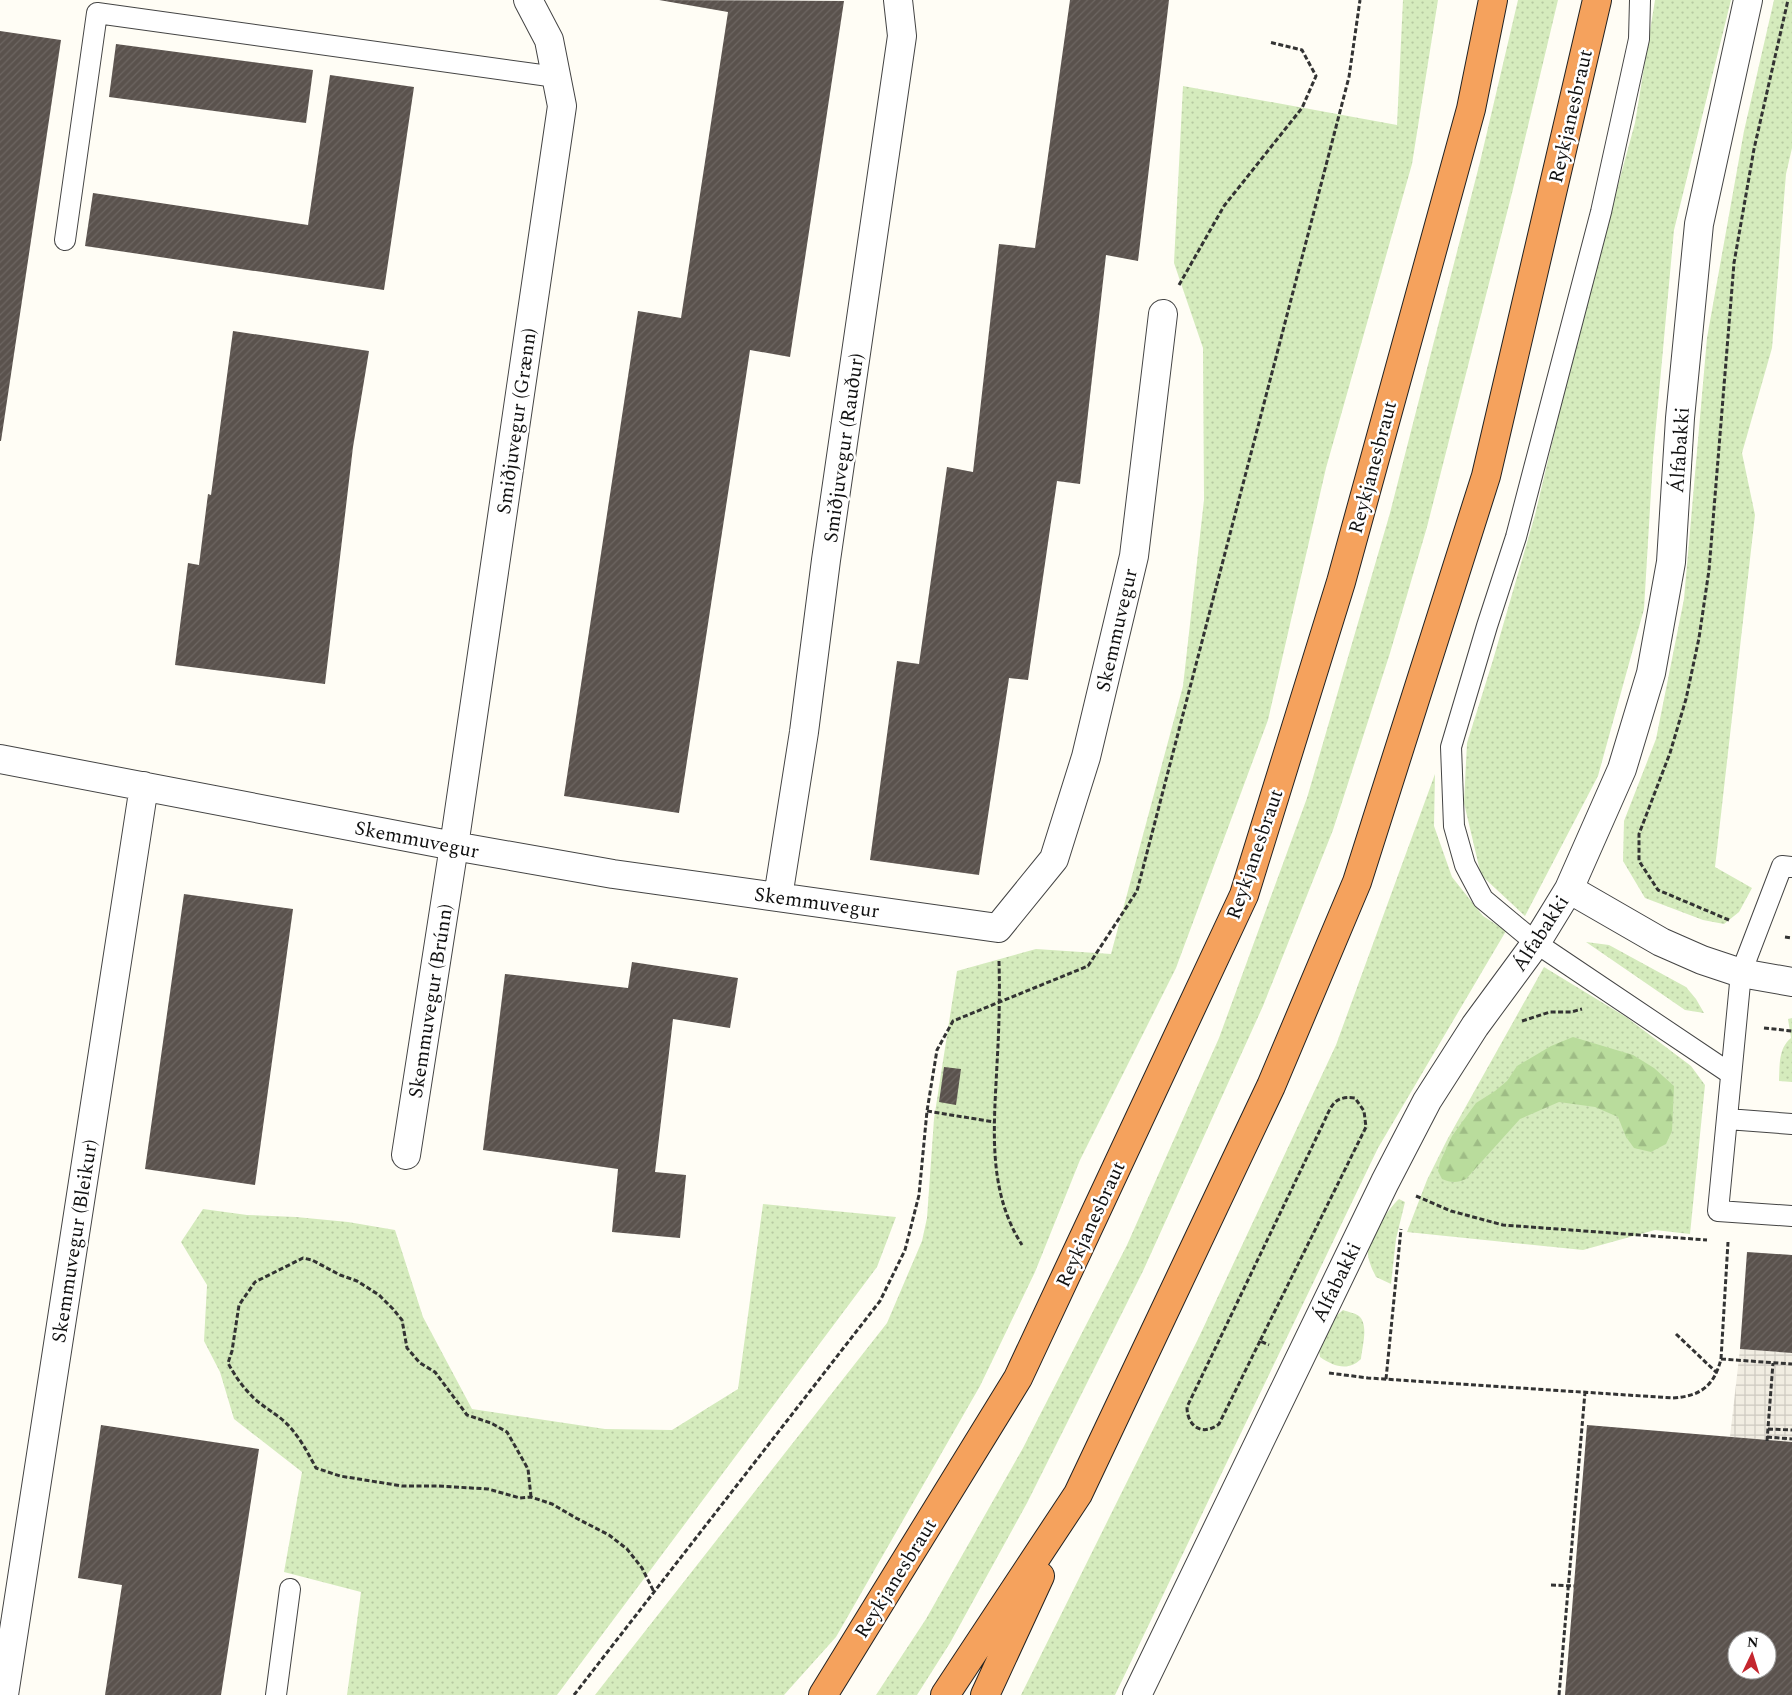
<svg xmlns="http://www.w3.org/2000/svg" width="1792" height="1695" font-family="Spectral,serif">
<defs>
<pattern id="grass-dots" width="8" height="8" patternUnits="userSpaceOnUse" patternTransform="scale(1.25)"><rect width="8" height="8" fill="#d5ebbd"/><path d="M2 2h.1M6 6h.1" fill="none" stroke="#b6c8a1" stroke-width="1.8" stroke-linecap="round"/></pattern>
<pattern id="forest-firs" width="22" height="20" patternUnits="userSpaceOnUse" patternTransform="scale(1.25)"><rect width="22" height="20" fill="#b9dc9c"/><path d="M5 1l3.5 6h-7zM16 11l3.5 6h-7z" fill="#9ebc85"/></pattern>
<pattern id="plaza-grid" width="8" height="8" patternUnits="userSpaceOnUse" patternTransform="scale(1.25)"><rect width="8" height="8" fill="#f1ede2"/><path d="M0 4h8M4 0v8" fill="none" stroke="#cecac1"/></pattern>
<pattern id="building-hatch" width="6" height="6" patternUnits="userSpaceOnUse" patternTransform="scale(1.25)"><rect width="6" height="6" fill="#5a524d"/><path d="M-1 1l2-2M0 6l6-6M5 7l2-2" fill="none" stroke="#6d6662"/></pattern>
</defs>
<rect width="100%" height="100%" fill="#fffdf5"/>
<!-- grass -->
<path fill="url(#grass-dots)" d="M1403 0H1438L1412 164 1326 468 1268 720 1176 968 1080 1160 1035 1272 980 1386 836 1637 784 1695H595L887 1323 922 1241 927 1218 934 1119 957 971 1036 949 1111 954 1183 686 1204 500 1203 348 1174 263 1183 86 1397 125Z
M1518 0H1558L1513 189 1427 527 1390 653 1333 830 1263 1006 1143 1271 1027 1503 950 1643 917 1695H876L926 1619 1023 1448 1127 1245 1219 1038 1307 798 1390 513 1480 162Z
M1655 0H1731L1674 230 1653 458 1644 609 1598 776 1525 916 1481 875 1464 803 1467 743 1493 660 1535 515 1582 317 1635 123Z
M1774 0H1792V148L1786 174 1772 348 1742 453 1755 515 1715 867 1752 888 1739 912 1724 924 1703 920 1645 898 1623 861 1624 821 1656 739 1684 599 1707 338 1744 131Z
M1435 774 1434 826 1452 877 1483 916 1506 931 1378 1148 1115 1695H1021L1199 1337 1336 1045Z
M1586 942 1609 945 1686 987 1696 999 1704 1013 1685 1010Z
M1544 967 1626 1017 1691 1066 1705 1085 1690 1234 1655 1230 1583 1250 1407 1232 1427 1180 1447 1140Z
M1792 1018V1082L1779 1081C1780 1065 1778 1049 1791 1038L1788 1019Z
M1399 1199 1405 1202 1396 1239 1391 1284 1376 1277C1372 1269 1367 1258 1368 1250 1370 1236 1388 1209 1399 1199Z
M763 1204 896 1217 877 1267 557 1695H347L361 1592 284 1572 302 1472 234 1419 220 1372 204 1341 207 1285 181 1242 203 1209 247 1215 296 1217 348 1222 395 1230 423 1317 472 1409 605 1429 672 1430 738 1389Z
M1343 1310C1348 1312 1355 1313 1359 1316 1369 1325 1362 1347 1361 1359 1348 1372 1333 1366 1320 1357L1319 1351 1336 1316Z"/>
<!-- forest -->
<path fill="url(#forest-firs)" d="M1573 1037 1633 1055 1654 1068 1674 1086 1672 1131 1666 1144 1651 1152 1634 1148 1626 1137 1618 1117 1595 1107 1559 1102 1520 1119 1466 1179C1457 1183 1451 1183 1442 1179L1438 1171 1440 1162 1452 1136 1476 1103 1495 1091 1507 1081 1517 1066 1551 1046Z"/>
<!-- plaza -->
<path fill="url(#plaza-grid)" d="M1740 1349 1792 1353V1442L1730 1437Z"/>
<!-- building -->
<path fill="url(#building-hatch)" fill-rule="evenodd" d="M659 0 844 1 790 357 750 350 679 813 564 796 638 311 681 318 728 12Z
M1070 0H1169L1138 261 1106 255 1080 484 1057 481 1028 680 1009 678 979 875 870 860 897 661 919 664 947 467 973 472 999 244 1035 248Z
M0 31 61 40 1 441H0Z
M116 44 313 70 306 123 109 97Z
M330 75 414 87 384 290 85 246 93 193 308 225Z
M233 331 369 351 353 447 325 684 175 665 188 563 199 565 208 494 211 495Z
M184 894 293 909 255 1185 145 1169Z
M632 962 738 978 730 1028 673 1019 655 1172 686 1175 680 1238 612 1232 618 1169 483 1150 505 974 628 988Z
M944 1067 961 1069 956 1105 939 1102Z
M1747 1252 1792 1255V1353L1740 1349Z
M101 1425 259 1449 221 1695H105L122 1585 78 1578Z
M1587 1425 1792 1442V1695H1565ZM1737 1640H1767V1670H1737Z"/>
<g fill="none" stroke-linecap="round" stroke-linejoin="round">
<!-- lane casing -->
<g stroke="#444" stroke-width="22">
<path id="lane" d="M1640 0 1639 39 1601 212 1516 537 1487 626 1451 747 1454 826 1465 865 1483 899 1536 943 1731 1074
M65 240 97 13 556 77
M1792 867 1782 866 1741 973 1718 1211 1792 1216
M1727 1119 1792 1124
M276 1695 290 1589"/>
</g>
<!-- street casing -->
<g stroke="#444" stroke-width="30">
<path id="street" d="M0 759 454 846 613 874 998 928 1054 859 1086 757 1134 556 1163 314
M1569 889 1661 942 1702 960 1741 973 1792 982
M778 897 804 732 826 560 902 36 898 0
M406 1155 454 846 562 106 549 40 528 0
M4 1695 144 786
M1137 1695 1385 1182 1427 1101 1475 1026 1536 943 1569 889 1622 769 1651 673 1671 562 1680 418 1699 224 1748 0"/>
</g>
<!-- highway casing -->
<g stroke="#222" stroke-width="30">
<path id="highway" d="M823 1695 1018 1378 1244 895 1341 582 1471 109 1493 0
M945 1695 1078 1494 1271 1086 1357 882 1486 476 1597 0
M985 1695 1040 1576"/>
</g>
<!-- path -->
<path stroke="#333" stroke-width="3" stroke-dasharray="5 2.5" stroke-linecap="butt" d="M1179 285 1224 206 1302 108 1316 76 1302 50 1269 42
M1729 920 1658 890 1639 861V834L1670 753 1686 699 1699 638 1709 570 1734 263 1754 149 1788 0
M1785 937 1792 938
M999 961C1000 996 999 1030 997 1064 994 1127 987 1190 1022 1245
M1522 1021 1550 1012H1571L1582 1009
M1764 1028 1792 1031
M927 1111 994 1122
M1416 1196 1451 1211 1503 1225 1707 1240
M1676 1334 1717 1373
M1260 1341 1219 1424C1202 1437 1187 1426 1187 1407L1322 1126C1331 1108 1332 1095 1355 1098L1364 1111 1366 1127 1260 1341 1269 1345
M1721 1359 1728 1242
M1329 1373 1368 1378 1673 1398C1701 1396 1714 1386 1721 1359L1792 1364
M1386 1379 1401 1229
M1768 1429 1792 1430
M1767 1437 1792 1439
M1767 1441 1773 1363
M531 1497 528 1469 507 1432 491 1423 467 1415 435 1372 420 1363 407 1348 402 1320 393 1309 379 1295 357 1281 340 1275 312 1260 303 1258 255 1282 239 1305 232 1351 228 1363C234 1374 241 1385 250 1394 260 1406 277 1413 289 1426 300 1438 308 1453 316 1468L340 1476 402 1486H439L488 1489 520 1498 531 1497 552 1504 576 1518 609 1535 627 1549 642 1568 654 1592
M1551 1585 1574 1586
M574 1695 880 1301 905 1250 919 1195 927 1111 937 1050 953 1021 1088 966 1137 891 1349 77 1360 0
M1559 1695 1585 1392"/>
<!-- lane -->
<use href="#lane" stroke="#fff" stroke-width="20"/>
<!-- street -->
<use href="#street" stroke="#fff" stroke-width="28"/>
<!-- highway -->
<use href="#highway" stroke="#f5a25d" stroke-width="28"/>
</g>
<g text-anchor="middle" stroke-width="5" stroke-linejoin="round" paint-order="stroke">
<!-- street labels -->
<g font-size="20" fill="#111" stroke="#fff">
<text transform="translate(1570 116) rotate(-77)" y="7">Reykjanesbraut</text>
<text transform="translate(516 421) rotate(-82)" y="7">Smiðjuvegur (Grænn)</text>
<text transform="translate(843 448) rotate(-82)" y="7">Smiðjuvegur (Rauður)</text>
<text transform="translate(1679 450) rotate(-86)" y="7">Álfabakki</text>
<text transform="translate(1372 467) rotate(-75)" y="7">Reykjanesbraut</text>
<text transform="translate(1116 630) rotate(-77)" y="7">Skemmuvegur</text>
<text transform="translate(417 839) rotate(11)" y="7">Skemmuvegur</text>
<text transform="translate(1254 854) rotate(-71)" y="7">Reykjanesbraut</text>
<text transform="translate(817 902) rotate(8)" y="7">Skemmuvegur</text>
<text transform="translate(1540 933) rotate(-57)" y="7">Álfabakki</text>
<text transform="translate(430 1001) rotate(-81)" y="7">Skemmuvegur (Brúnn)</text>
<text transform="translate(1090 1224) rotate(-65)" y="7">Reykjanesbraut</text>
<text transform="translate(74 1241) rotate(-81)" y="7">Skemmuvegur (Bleikur)</text>
<text transform="translate(1336 1282) rotate(-64)" y="7">Álfabakki</text>
<text transform="translate(895 1578) rotate(-58)" y="7">Reykjanesbraut</text>
</g>
</g>
<!-- north arrow -->
<g transform="translate(1752 1655) rotate(4)"><circle r="24" fill="#ffffff" stroke="#a0a0a0"/>
<path d="M0-4L9 19L0 12L-9 19Z" fill="#c4262e"/>
<text y="-8" font-size="14" font-weight="bold" text-anchor="middle" fill="#111111">N</text>
</g>
</svg>
